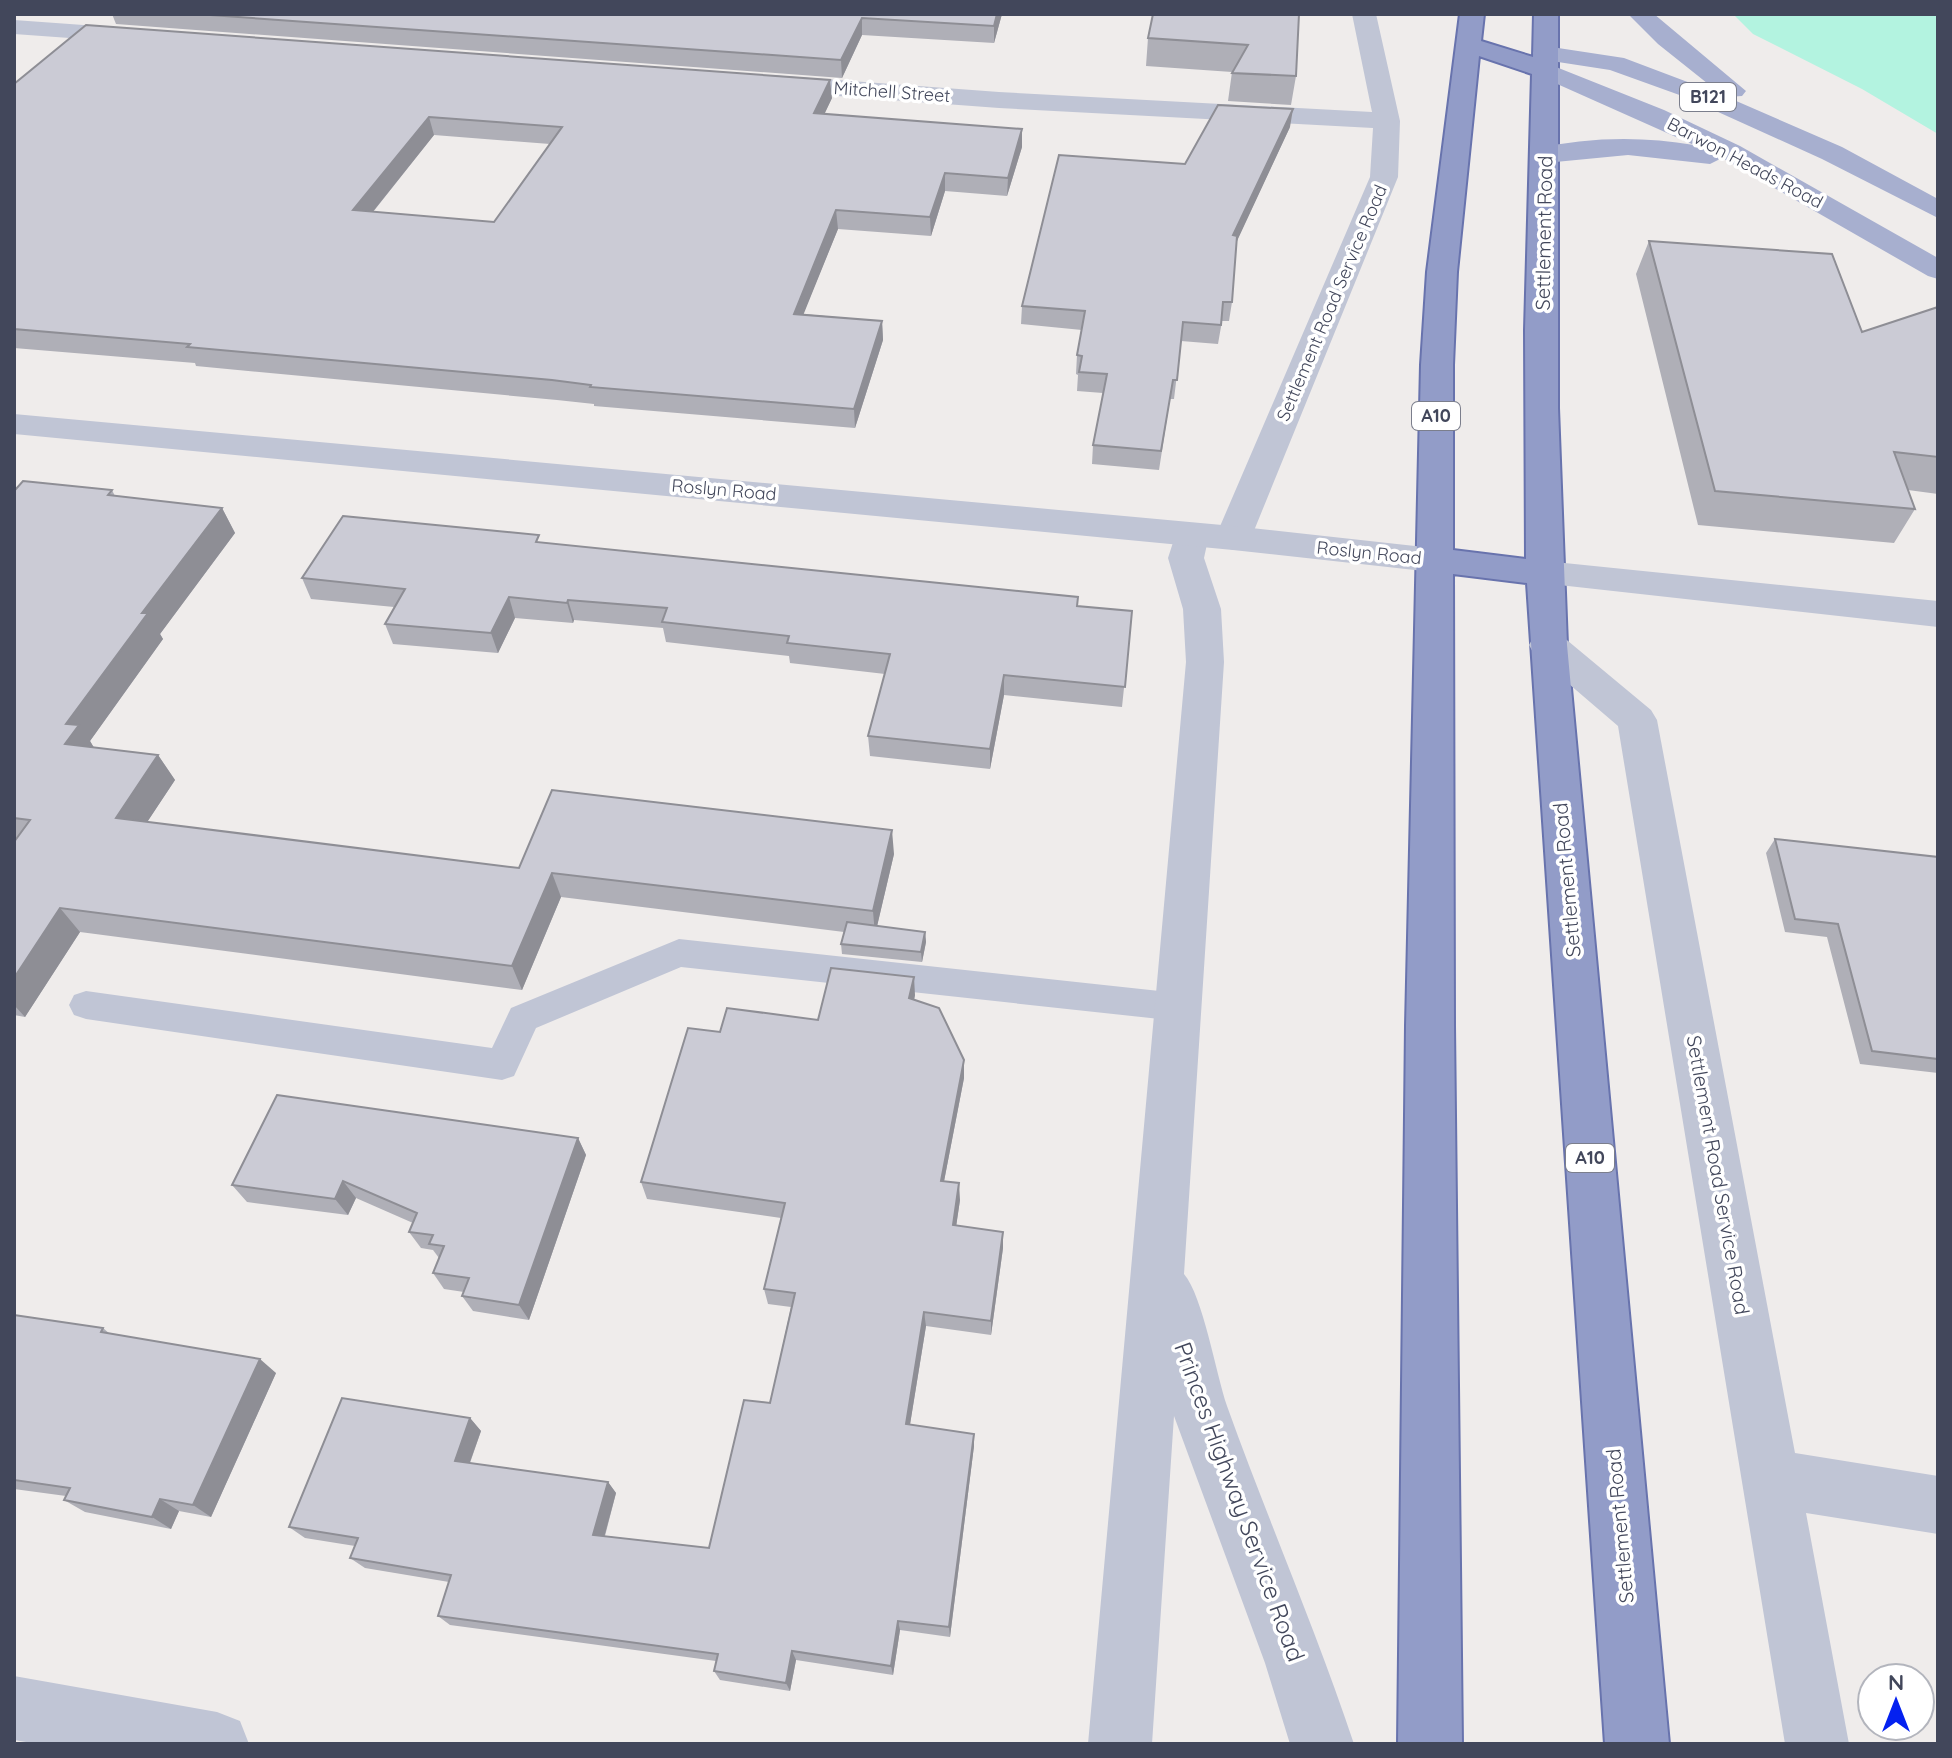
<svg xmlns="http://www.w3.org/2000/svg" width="1952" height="1758" font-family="Quicksand,sans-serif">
<rect width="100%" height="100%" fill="#efeceb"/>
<!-- green -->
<path fill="#b3f3e0" d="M1733 14H1938V134L1862 89 1753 34Z"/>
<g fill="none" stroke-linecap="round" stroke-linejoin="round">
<!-- trunk casing -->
<g stroke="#6873ad" stroke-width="4">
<path id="trunk" d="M1460 14H1484L1481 41 1533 57 1534 14H1558V408L1567 645 1669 1744H1605L1527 583 1453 574 1454 1026 1462 1744H1398L1406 1026 1421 365 1427 272ZM1479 56 1532 74 1525 330 1526 559 1453 550V365L1457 272Z"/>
</g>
<!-- service -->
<path fill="#c0c5d5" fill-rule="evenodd" d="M679 939 1178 993 1190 997 1195 1007 1190 1017 1178 1021 681 967 536 1028 514 1076 502 1080 86 1019 74 1015 69 1005 74 995 86 991 492 1048 511 1008Z"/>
<!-- minor -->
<path fill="#c0c5d5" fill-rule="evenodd" d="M1352 14H1376L1400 121 1398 177 1251 538 1246 546 1233 550 1220 546 1215 538 1370 177 1373 128 999 108 770 91 761 88 757 83 761 78 770 75 999 92 1372 112Z
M14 20 139 29 148 31 151 36 148 41 139 43 14 34Z
M1191 523 1204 527 1209 535 1204 558 1221 609 1224 662 1184 1274C1203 1296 1216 1374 1227 1406 1268 1520 1316 1630 1354 1744H1290L1265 1663 1174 1416 1152 1744H1088L1186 662 1183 609 1168 558 1178 527Z
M1545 561 1938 601V627L1532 582 1527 573 1532 564Z
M1548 632 1562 636 1651 710 1657 720 1795 1453 1938 1476V1534L1806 1513 1849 1744H1785L1618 726 1534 654 1529 645 1534 636Z
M14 1676 217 1712 240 1721 249 1744H38L14 1740Z"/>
<!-- tertiary -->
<path fill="#c0c5d5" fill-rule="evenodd" d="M14 414 1233 526 1433 548 1446 552 1451 560 1446 568 1433 572 1233 550 14 434Z"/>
<!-- primary -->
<path fill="#a7afcf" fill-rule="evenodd" d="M1628 14H1654L1746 91 1742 96 1727 97 1842 147 1938 199V218L1822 159 1685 97 1610 70 1545 60 1536 58 1533 53 1536 48 1545 46 1624 58 1722 95 1658 44Z
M1546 63 1664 110 1740 146 1938 258V279L1928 276 1722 158 1710 164 1628 155 1545 163 1535 161 1532 155 1535 149C1587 137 1642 136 1694 145L1537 75 1534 70 1537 65Z"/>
<!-- trunk -->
<use href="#trunk" fill="#929cc8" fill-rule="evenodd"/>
</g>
<!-- wall -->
<path fill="#afafb7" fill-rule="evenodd" d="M112 14H1002L994 43 862 35 842 78 116 24Z
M1299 14 1296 76 1291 105 1228 101 1232 72 1146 66 1148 38Z
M14 84 832 98 824 114 1022 147 1007 196 945 191 931 236 838 229 803 314 882 321 883 340 855 428 594 406V404L557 400 196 366 195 363 14 348ZM434 135 550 144 494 222 373 212Z
M1290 127 1236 242 1232 302 1229 321H1222L1218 344 1181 341 1174 399H1170L1159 470 1092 464 1093 445 1103 393 1077 391 1078 375 1076 374 1077 355 1082 330 1021 324 1022 306 1185 164Z
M1649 241 1862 332 1938 307V494L1908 490 1915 509 1894 543 1698 525 1636 274Z
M14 488 112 490 115 496 222 508 235 533 160 634 163 639 90 741 94 748 158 755 175 780 147 822 519 868 894 854 877 926 925 932 926 942 922 962 842 954 841 944 844 932 561 897 522 990 80 932 25 1017 14 1015Z
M541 543 1077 606 1132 611 1122 707 1004 695 990 769 870 756 868 736 885 674 790 663 789 656 666 642 663 628 574 620 573 623 515 618 498 653 393 644 385 624 394 607 311 599 302 578Z
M1775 839 1938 857V1073L1860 1064 1827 937 1785 932 1766 853Z
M915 995 914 999 964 1060V1078L944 1181 960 1200 956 1226 1003 1232V1248L991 1335 926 1326 910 1424 974 1446 950 1637 900 1630 893 1675 796 1660 790 1691 720 1680 714 1671 716 1661 450 1625 438 1616 449 1582 365 1568 350 1558 355 1546 305 1538 289 1527 470 1418 481 1431 470 1463 608 1482 616 1493 605 1536 709 1548 770 1403 791 1307 768 1304 764 1289 781 1218 647 1199 641 1182 720 1032 818 1020Z
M578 1138 586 1155 529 1320 473 1311 462 1296 464 1292 444 1289 433 1273 439 1258 433 1250 421 1248 409 1232 413 1223 356 1198 348 1215 247 1202 232 1185Z
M14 1315 103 1328 110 1334 276 1373 211 1517 179 1511 171 1529 85 1512 64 1500 66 1496 14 1489Z"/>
<!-- shaded-wall -->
<path fill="#8e8e95" d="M997 14H1002L994 43V26Z
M862 18V35L842 78 841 60Z
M830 80 832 98 816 132 814 113Z
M1293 109 1290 127 1231 254 1233 235Z
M429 117 434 135 359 229 353 210Z
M1022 129V147L1007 196 1008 178Z
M945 173V191L931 236 930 217Z
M836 210 838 229 796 333 794 314Z
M882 321 883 340 855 428 854 409Z
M222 508 235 533 160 634 163 639 90 741 96 751 65 744 66 724 142 613Z
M509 597 515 618 498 653 491 633Z
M568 600 574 620 573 623 567 603Z
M1004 675V695L990 769V749Z
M158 755 175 780 134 842 116 818Z
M892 830 894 854 875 935 873 911Z
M552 873 561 897 522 990 512 966Z
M60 908 80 932 25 1017 14 1005V978Z
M925 932 926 942 922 962 921 952Z
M914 977 915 995 911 1016 909 998Z
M964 1060V1078L941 1197V1181Z
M578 1138 586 1155 529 1320 519 1305Z
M343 1181 356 1198 348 1215 335 1199Z
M959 1183 960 1200 954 1241 953 1225Z
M1003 1232V1248L991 1335V1321Z
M924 1312 926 1326 908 1437 906 1424Z
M260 1359 276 1373 211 1517 193 1505Z
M470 1418 481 1431 466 1473 455 1461Z
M974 1434V1446L950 1637 949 1627Z
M608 1482 616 1493 602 1545 593 1535Z
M160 1499 179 1511 171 1529 152 1517Z
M898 1621 900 1630 893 1675 891 1666Z
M792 1651 796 1660 790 1691 786 1683Z"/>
<!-- building -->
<path fill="#cbcbd5" stroke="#8e8e95" stroke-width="2" fill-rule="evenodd" d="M196 14H997L994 26 862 18 841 60Z
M1153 14H1299L1296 76 1232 73 1248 45 1148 38Z
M86 25 830 80 814 113 1022 129 1008 178 945 173 930 217 836 210 794 314 882 321 854 409 590 387 591 385 552 380 187 347 190 344 14 329V84ZM429 117 562 127 494 222 353 210Z
M1218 105 1293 109 1233 235 1237 236 1232 302H1223L1221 325 1183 322 1177 380H1173L1161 451 1093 445 1107 374 1079 372 1082 356 1077 355 1085 311 1022 306 1059 155 1185 164Z
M1649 241 1832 254 1862 332 1938 307V457L1894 452 1915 509 1715 491Z
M23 481 112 490 108 495 222 508 142 613H148L66 724 79 725 65 744 158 755 116 818 519 868 552 790 892 830 873 911 552 873 512 966 60 908 14 978V842L30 820 14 818V488L16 489Z
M343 516 539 535 536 542 1078 597 1077 606 1132 611 1125 687 1004 675 990 749 868 736 890 654 787 643 789 636 662 622 667 608 568 600 567 603 509 597 491 633 385 624 405 589 302 578Z
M1775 839 1938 857V1059L1872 1051 1838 924 1795 919Z
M847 922 925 932 921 952 841 944Z
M831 968 914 977 909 998 939 1008 964 1060 941 1181 959 1183 953 1225 1003 1232 991 1321 924 1312 906 1424 974 1434 949 1627 898 1621 891 1666 792 1651 786 1683 714 1671 718 1654 438 1616 451 1575 350 1558 358 1538 289 1527 342 1398 470 1418 455 1461 608 1482 593 1535 709 1548 744 1400 770 1403 795 1293 764 1289 785 1203 641 1182 688 1028 720 1032 727 1008 818 1020Z
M277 1095 578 1138 519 1305 462 1296 469 1278 433 1273 444 1246 429 1244 433 1235 409 1232 417 1213 343 1181 335 1199 232 1185Z
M14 1315 103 1328 101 1332 260 1359 193 1505 160 1499 152 1517 64 1500 70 1488 14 1480Z"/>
<g text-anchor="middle" stroke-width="7" stroke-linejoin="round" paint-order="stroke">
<!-- far-street labels -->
<g font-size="18" fill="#42475b" stroke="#fff">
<text transform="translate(892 92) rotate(4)" y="6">Mitchell Street</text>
<text transform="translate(1745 163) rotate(28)" y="6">Barwon Heads Road</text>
<text transform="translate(1332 303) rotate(-67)" y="6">Settlement Road Service Road</text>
<text transform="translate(724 490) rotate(5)" y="6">Roslyn Road</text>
<text transform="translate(1369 553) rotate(6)" y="6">Roslyn Road</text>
</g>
<!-- shield labels -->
<g fill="#fff" stroke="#7b7e8c" stroke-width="2">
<rect x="1680" y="83" width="56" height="28" rx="6"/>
<rect x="1412" y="402" width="48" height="28" rx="6"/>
<rect x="1566" y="1144" width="48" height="28" rx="6"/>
</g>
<g font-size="18" font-weight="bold" fill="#42475b">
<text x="1708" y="103">B121</text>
<text x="1436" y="422">A10</text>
<text x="1590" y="1164">A10</text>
</g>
<!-- street labels -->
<g font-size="20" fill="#42475b" stroke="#fff">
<text transform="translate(1544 233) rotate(-89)" y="7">Settlement Road</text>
<text transform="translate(1567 880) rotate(-95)" y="7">Settlement Road</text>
<text transform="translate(1718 1175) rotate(80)" y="7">Settlement Road Service Road</text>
<text transform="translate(1620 1526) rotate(-95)" y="7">Settlement Road</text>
</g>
<!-- near-street labels -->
<g font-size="24" fill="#42475b" stroke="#fff">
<text transform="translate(1239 1502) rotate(70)" y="8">Princes Highway Service Road</text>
</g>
</g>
<!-- border -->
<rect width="1952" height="1758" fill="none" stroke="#42475b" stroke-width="32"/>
<!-- north arrow -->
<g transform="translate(1896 1702)"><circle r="38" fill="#ffffff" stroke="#b3b5bd" stroke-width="2"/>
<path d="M0-6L14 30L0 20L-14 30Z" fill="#0421f0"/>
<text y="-12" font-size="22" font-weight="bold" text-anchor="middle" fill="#42475b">N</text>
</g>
</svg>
